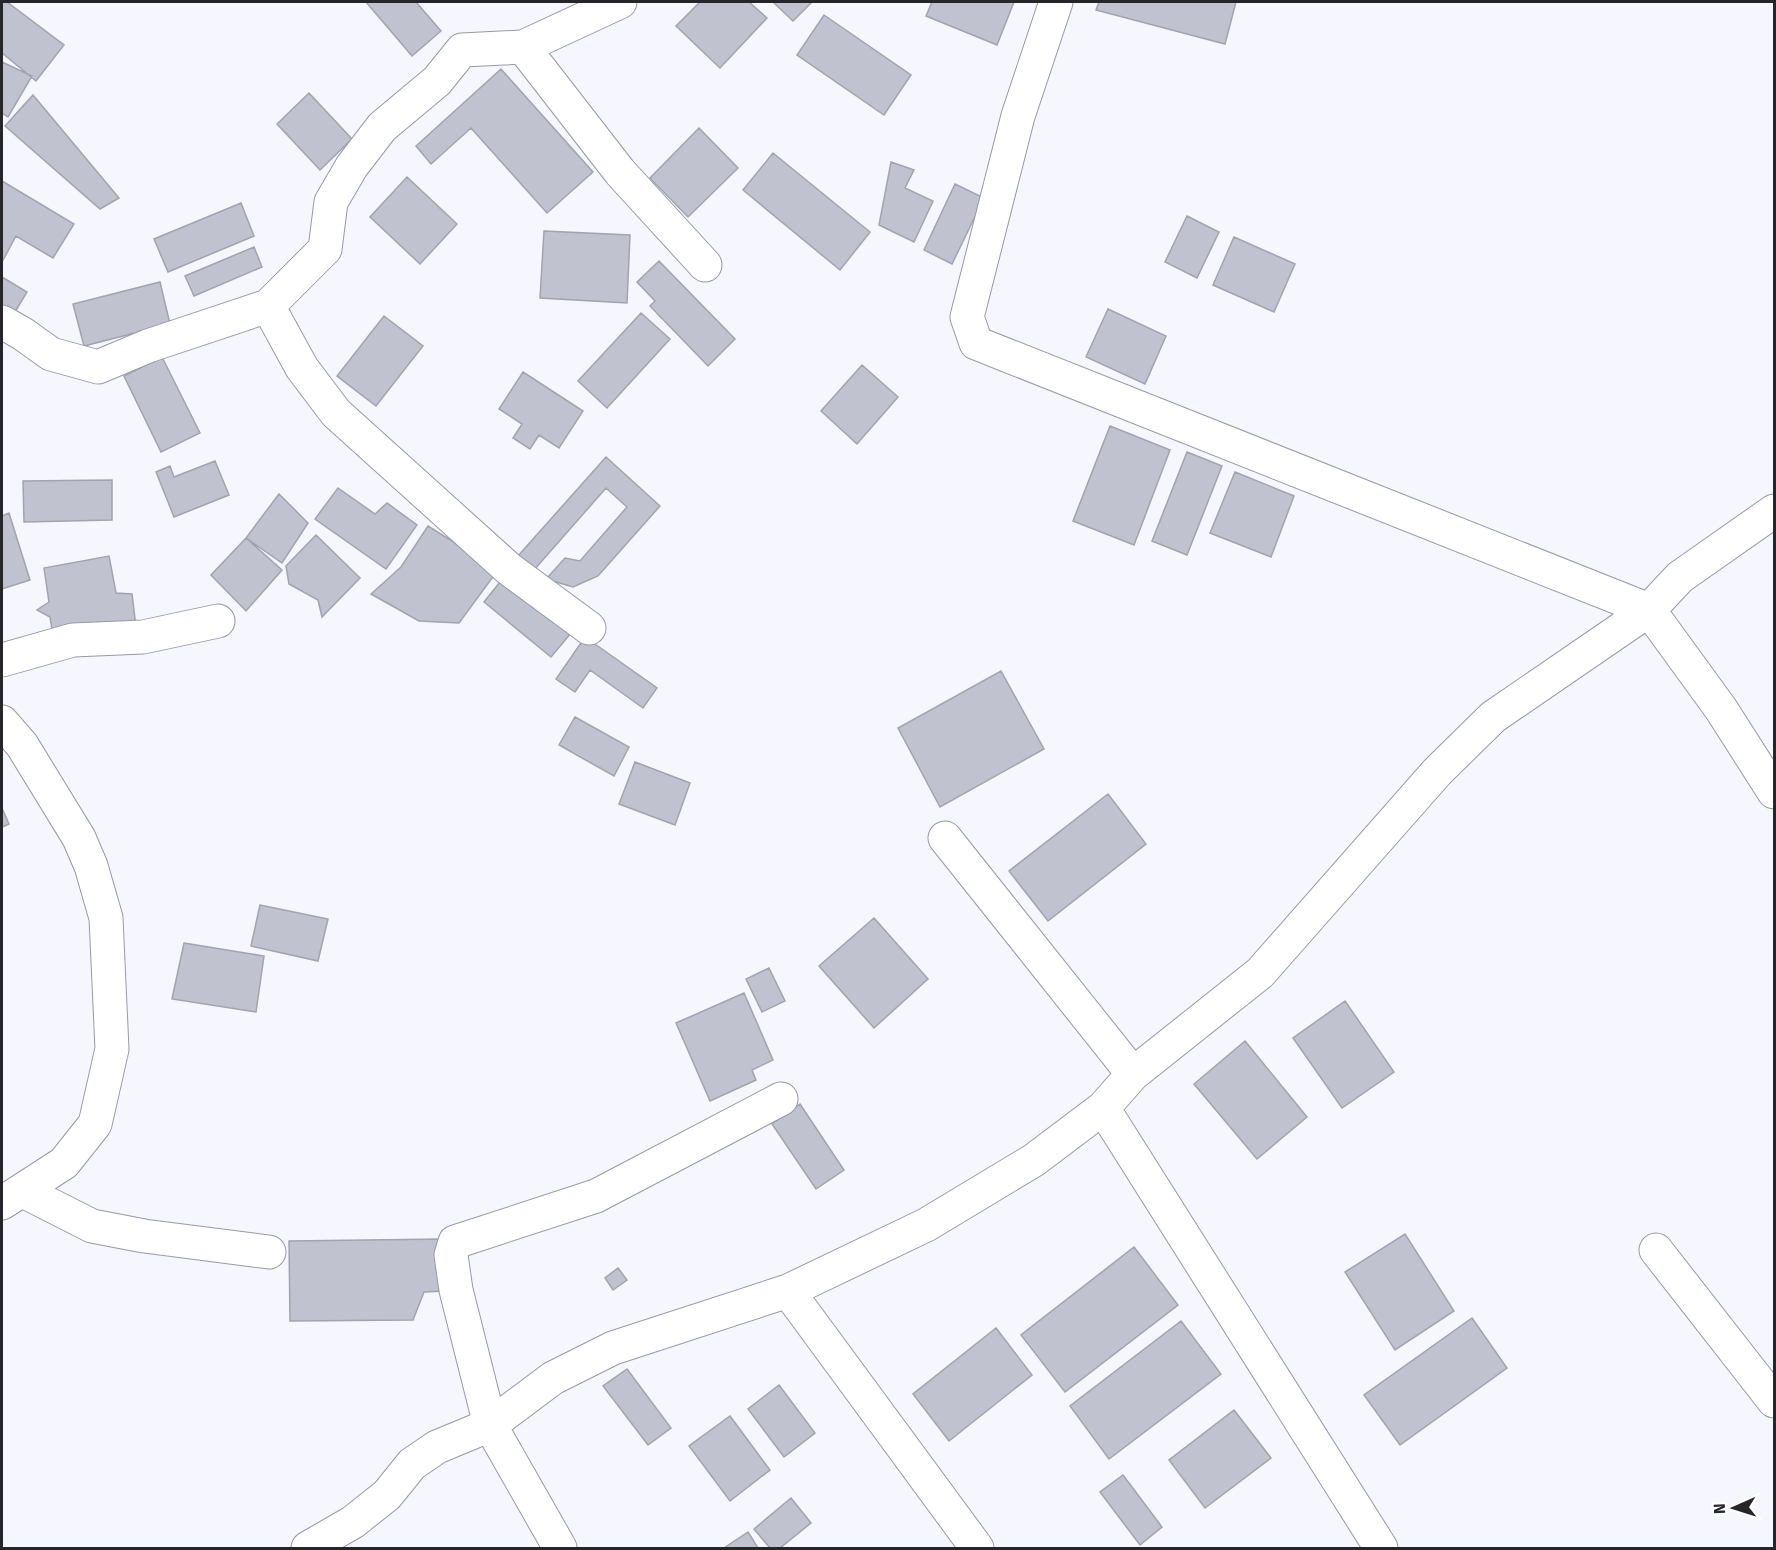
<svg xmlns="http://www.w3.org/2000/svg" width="1776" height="1550" font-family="'Fira Sans',sans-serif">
<rect width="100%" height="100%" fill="#f5f6fe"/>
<!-- building -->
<path fill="#c0c2cf" stroke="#a1a3af" stroke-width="1.5" d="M2 2H7L64 45 36 81 2 53Z
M366 2H416L441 31 412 56Z
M700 2H749L767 18 720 68 676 26Z
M773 2H812L793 21Z
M932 2H1014L997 45 926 16Z
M1099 2H1236L1225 44 1096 10Z
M824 15 911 75 884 115 797 55Z
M2 62 32 76 8 117 2 113Z
M501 69 593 172 547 213 471 128 431 164 416 146Z
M309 93 352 139 320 170 277 124Z
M33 95 119 198 100 209 5 126Z
M699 128 738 168 688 217 650 178Z
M773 153 870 232 840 270 743 190Z
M891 162 914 170 905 188 933 201 914 242 879 225Z
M407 177 457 224 420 264 370 217Z
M2 181 74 224 53 258 16 236 2 262Z
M955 184 984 198 952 264 924 250Z
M241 203 254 236 168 272 154 239Z
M1187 216 1219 232 1197 278 1165 262Z
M544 231 630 235 627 303 540 298Z
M1234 237 1295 264 1274 312 1213 285Z
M254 247 262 267 194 296 185 276Z
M659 261 735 339 708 366 650 306 655 301 637 282Z
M2 277 27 292 6 327 2 325Z
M160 282 170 324 84 346 73 304Z
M1108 309 1166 336 1145 384 1086 357Z
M641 313 670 339 607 408 578 381Z
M384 316 423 346 376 406 337 376Z
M162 357 200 433 161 452 124 376Z
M862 365 898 397 857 444 821 411Z
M523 372 583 411 559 448 539 435 530 449 513 438 522 424 499 409Z
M1110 426 1170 450 1134 545 1073 521Z
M1187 452 1222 466 1187 555 1152 541Z
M606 457 660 506 598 576 573 587 546 579 565 558 580 561 627 507 606 488 534 570 518 556Z
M215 461 229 495 174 517 156 472 170 466 174 477Z
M1235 472 1294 496 1271 557 1210 533Z
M112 480V520L24 522 23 481Z
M338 488 375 514 387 503 417 525 386 569 315 519Z
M279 494 308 523 282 563 246 538Z
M9 513 30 580 2 589V516Z
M428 526 498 570 459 623 419 621 371 594 401 567Z
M316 535 360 578 322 617 318 600 289 584 286 566Z
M246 538 282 570 246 611 211 575Z
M109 556 116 593 132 594 138 643 56 655 50 617 37 610 49 602 44 568Z
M504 577 571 633 551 657 484 602Z
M585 637 657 688 643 708 590 670 575 692 556 679Z
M1001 671 1044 749 940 807 898 728Z
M575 717 629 747 614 776 559 745Z
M635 762 690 783 675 825 619 804Z
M1108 794 1146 844 1048 921 1009 871Z
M2 808 9 824 2 827Z
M260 905 328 919 318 961 251 946Z
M874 918 928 979 874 1028 819 966Z
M184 943 264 956 256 1012 172 999Z
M769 968 785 1001 762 1012 746 979Z
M744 993 773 1060 752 1070 756 1080 710 1101 676 1023Z
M1345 1001 1394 1072 1342 1108 1293 1038Z
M1245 1041 1307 1117 1257 1159 1194 1084Z
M800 1104 844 1170 816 1189 772 1124Z
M1405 1234 1454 1311 1395 1350 1345 1272Z
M444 1239V1291L424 1292 413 1320 290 1321 289 1241Z
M1134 1247 1178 1305 1065 1392 1021 1335Z
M618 1268 627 1280 613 1290 605 1278Z
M1472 1318 1507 1368 1400 1445 1364 1395Z
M1181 1321 1221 1374 1109 1459 1070 1406Z
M996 1328 1032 1375 949 1441 913 1394Z
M627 1369 671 1428 648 1445 603 1386Z
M779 1385 815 1433 784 1457 748 1409Z
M1234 1410 1271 1458 1205 1508 1169 1460Z
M730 1416 770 1470 730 1501 689 1446Z
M1123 1475 1162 1527 1140 1545 1100 1492Z
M791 1498 811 1523 780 1548H770L754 1529Z
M748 1532 758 1548H724Z"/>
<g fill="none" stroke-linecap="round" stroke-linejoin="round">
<!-- minor casing -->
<g stroke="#9799a5" stroke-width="35">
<path id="minor" d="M1056 2 1018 116 967 317 976 343 1649 610 1721 709 1774 792
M523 47 620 172 705 265
M268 306 302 368 336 413 509 569 589 628
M2 322 23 334 51 354 98 367 148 346 268 306 325 249 331 202 352 166 382 127 437 81 462 50 523 47 620 2
M2 660 73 640 143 637 218 621
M2 722 22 745 79 838 91 866 106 918 112 1049 95 1124 64 1163 2 1203
M945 838 1133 1074
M1103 1108 1381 1548
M23 1191 92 1226 144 1236 269 1252
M1656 1250 1774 1401
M788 1291 977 1548
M308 1548 353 1522 387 1495 412 1464 437 1447 490 1425 553 1378 613 1348 788 1291 926 1225 1034 1160 1103 1108 1133 1074 1260 973 1437 772 1493 717 1649 610 1680 577 1774 511
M560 1548 490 1425 456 1290 451 1255 455 1242 596 1196 781 1099"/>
</g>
<!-- minor -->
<use href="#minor" stroke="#fff" stroke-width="33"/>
</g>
<!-- border -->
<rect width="1776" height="1550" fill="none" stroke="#25252a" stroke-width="6"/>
<!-- north arrow -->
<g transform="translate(1734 1508) rotate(267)" stroke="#ffffff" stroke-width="4.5" paint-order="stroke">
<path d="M0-4.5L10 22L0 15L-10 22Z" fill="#25252a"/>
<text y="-9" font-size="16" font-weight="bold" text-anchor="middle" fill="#25252a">N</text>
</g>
</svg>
